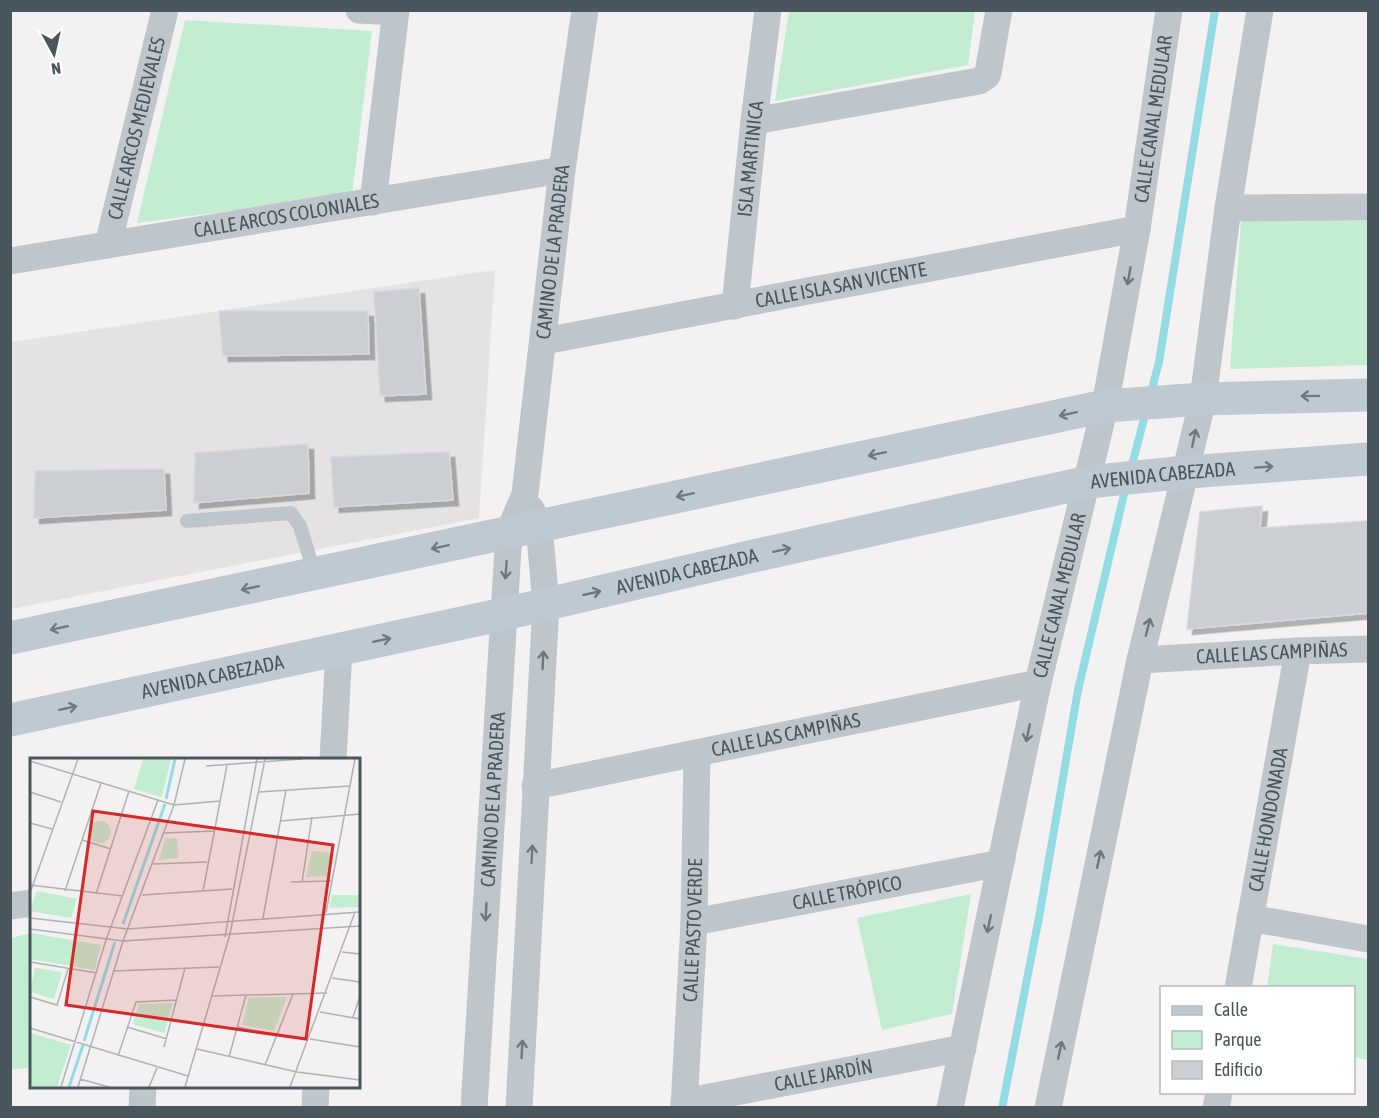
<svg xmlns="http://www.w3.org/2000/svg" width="1379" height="1118" font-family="'Asap Condensed',sans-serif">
<defs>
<filter id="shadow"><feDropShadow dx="5.5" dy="5.5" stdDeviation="0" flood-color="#0004"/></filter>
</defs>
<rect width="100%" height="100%" fill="#f3f1f1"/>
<!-- education -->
<path fill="#e4e2e2" d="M495 270 479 518 11 609V342Z"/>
<!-- green -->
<path fill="#c3edd0" d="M789 11H975L968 65 775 101Z
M185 20 372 31 352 195 137 223Z
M1241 221H1368V365L1230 369Z
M971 894 952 1014 882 1030 857 918Z
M31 933V1068L11 1069V938Z
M1273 944 1368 959V1060L1354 1057V988L1267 987Z"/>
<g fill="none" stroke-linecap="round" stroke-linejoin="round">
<!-- stream -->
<path stroke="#93dce6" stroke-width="8" d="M1151 393 1159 362 1215 10
M1131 469 1146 411
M1002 1108 1040 912 1078 690 1126 486"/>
</g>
<!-- building -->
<path fill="#cbced3" stroke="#d5d8dc" stroke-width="1.5" filter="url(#shadow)" d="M419 288 426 394 380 396 374 292Z
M219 311H368L369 354 223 356Z
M308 444 309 493 194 503 195 453Z
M449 452 453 500 334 507 331 457Z
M164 469 166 510 34 518 35 471Z
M1262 506 1260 528 1368 521V613L1187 629 1200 512Z"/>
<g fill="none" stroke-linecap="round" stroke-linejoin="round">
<!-- lane -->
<path stroke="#bec6cc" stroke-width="14" d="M187 521 291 513 300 526 315 575"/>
<!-- street -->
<g stroke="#bec6cc" stroke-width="27">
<path d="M359 10 396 12"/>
<path d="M754 121 979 81 987 76 988 73 999 10"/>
<path d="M373 202 396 10"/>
<path d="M1228 208 1368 207"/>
<path id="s1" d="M108 245 165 10"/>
<path id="s2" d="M10 261 562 170"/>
<path id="s3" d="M735 306 754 121 768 10"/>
<path id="s4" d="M544 341 1137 229"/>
<path id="s5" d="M1140 660 1298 651 1368 649"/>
<path d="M333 760 339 649"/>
<path id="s6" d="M535 786 1038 683"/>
<path d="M10 906 32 903"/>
<path d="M1250 918 1368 939"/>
<path id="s7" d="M694 922 1001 863"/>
<path id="s8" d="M1238 988 1298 651"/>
<path id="s9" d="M684 1102 963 1048"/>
<path d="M142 1108 143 1086"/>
<path d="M315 1108 316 1086"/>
<path id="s10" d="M474 1108 509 532 525 494 562 170 585 10"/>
<path d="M519 1108 546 604 539 526 531 509"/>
<path id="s11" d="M684 1108 694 922 697 753"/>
<path id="s12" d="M950 1108 1038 683 1105 406 1137 229 1169 10"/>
<path d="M1048 1108 1140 660 1203 399 1228 208 1260 10"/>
<path d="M1216 1108 1219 1092"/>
</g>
<!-- secondary -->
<g stroke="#bec9d1" stroke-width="33">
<path d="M10 638 1105 406 1203 399 1368 395"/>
<path id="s13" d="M10 720 504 614 749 557 1088 482 1187 472 1368 459"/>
</g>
</g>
<!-- one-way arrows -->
<defs><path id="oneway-shaft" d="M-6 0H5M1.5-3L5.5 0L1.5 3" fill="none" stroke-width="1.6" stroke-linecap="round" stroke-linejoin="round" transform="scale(1.5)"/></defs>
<g stroke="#6d787e">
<use href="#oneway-shaft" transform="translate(1129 276) rotate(100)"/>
<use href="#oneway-shaft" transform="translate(1194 438) rotate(-78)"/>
<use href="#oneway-shaft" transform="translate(506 570) rotate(94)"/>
<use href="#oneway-shaft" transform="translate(1148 627) rotate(-76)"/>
<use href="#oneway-shaft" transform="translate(543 660) rotate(-87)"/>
<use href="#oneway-shaft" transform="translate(1028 733) rotate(102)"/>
<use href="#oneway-shaft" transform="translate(532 854) rotate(-87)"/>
<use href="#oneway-shaft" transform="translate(1099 859) rotate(-78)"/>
<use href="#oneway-shaft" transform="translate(486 912) rotate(93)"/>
<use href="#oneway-shaft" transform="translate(989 924) rotate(102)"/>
<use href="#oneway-shaft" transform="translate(522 1049) rotate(-87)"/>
<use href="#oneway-shaft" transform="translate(1060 1050) rotate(-78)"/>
</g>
<g stroke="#6d7880">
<use href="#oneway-shaft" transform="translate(1310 396) rotate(179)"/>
<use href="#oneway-shaft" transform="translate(1068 414) rotate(168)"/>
<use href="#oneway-shaft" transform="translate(877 454) rotate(168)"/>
<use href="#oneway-shaft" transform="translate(1264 467) rotate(-4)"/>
<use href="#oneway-shaft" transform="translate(685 495) rotate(168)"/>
<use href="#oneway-shaft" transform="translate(440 547) rotate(168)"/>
<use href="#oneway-shaft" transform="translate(782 550) rotate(-12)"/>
<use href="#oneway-shaft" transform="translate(250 588) rotate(168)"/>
<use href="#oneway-shaft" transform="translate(592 593) rotate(-13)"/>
<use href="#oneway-shaft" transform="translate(59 628) rotate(168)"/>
<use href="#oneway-shaft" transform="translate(382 640) rotate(-12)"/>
<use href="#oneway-shaft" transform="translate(68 708) rotate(-12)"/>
</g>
<g text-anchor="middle" stroke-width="6" stroke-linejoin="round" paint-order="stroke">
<!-- street labels -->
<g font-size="20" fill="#4a565d" stroke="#fff">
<text dy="7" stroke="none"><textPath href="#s12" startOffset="1010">CALLE CANAL MEDULAR</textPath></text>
<text dy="7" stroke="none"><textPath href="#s1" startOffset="120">CALLE ARCOS MEDIEVALES</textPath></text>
<text dy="7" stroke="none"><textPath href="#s3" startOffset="148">ISLA MARTINICA</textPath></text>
<text dy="7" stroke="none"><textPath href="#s2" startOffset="280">CALLE ARCOS COLONIALES</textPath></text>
<text dy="7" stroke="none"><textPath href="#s10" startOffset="862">CAMINO DE LA PRADERA</textPath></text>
<text dy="7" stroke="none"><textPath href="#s4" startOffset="302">CALLE ISLA SAN VICENTE</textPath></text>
<text dy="7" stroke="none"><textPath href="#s13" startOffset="1179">AVENIDA CABEZADA</textPath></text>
<text dy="7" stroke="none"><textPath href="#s13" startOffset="693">AVENIDA CABEZADA</textPath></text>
<text dy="7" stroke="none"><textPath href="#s12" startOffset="524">CALLE CANAL MEDULAR</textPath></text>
<text dy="7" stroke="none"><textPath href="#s5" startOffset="132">CALLE LAS CAMPIÑAS</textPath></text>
<text dy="7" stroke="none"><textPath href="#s13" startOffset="207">AVENIDA CABEZADA</textPath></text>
<text dy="7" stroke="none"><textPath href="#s6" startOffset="256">CALLE LAS CAMPIÑAS</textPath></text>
<text dy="7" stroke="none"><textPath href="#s10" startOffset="309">CAMINO DE LA PRADERA</textPath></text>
<text dy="7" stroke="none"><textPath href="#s8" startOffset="171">CALLE HONDONADA</textPath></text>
<text dy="7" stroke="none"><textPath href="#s7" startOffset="156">CALLE TRÓPICO</textPath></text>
<text dy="7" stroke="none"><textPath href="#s11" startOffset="178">CALLE PASTO VERDE</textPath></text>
<text dy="7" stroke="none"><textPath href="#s9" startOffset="142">CALLE JARDÍN</textPath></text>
</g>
</g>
<!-- overview -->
<g transform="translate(30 758)">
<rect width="330" height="330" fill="#f3f1f1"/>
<path d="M113 1H141L132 39 104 31ZM59 74a11 11 0 1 1 22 0a11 11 0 1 1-22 0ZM147 80 149 100 129 102 135 81ZM282 93 303 95 298 118 276 119ZM7 133 47 141 41 160 0 153ZM302 137H330V149L299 150ZM0 175 71 187 65 212 0 201ZM5 210 32 214 24 241 0 234ZM219 239H257L244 273 212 267ZM143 245 134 275 103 266 109 246ZM0 275 41 287 27 329H0Z" fill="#c3edd0"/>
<path fill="none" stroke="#93dce6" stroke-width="3" d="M136 41 145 1M93 166 135 46M54 283 85 184M39 329 53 287"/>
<path fill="none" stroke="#afb3b6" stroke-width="1.5" d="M0 3 144 47 190 43M176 8 272 1M0 34 31 44M229 34 320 28M251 63 330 56M0 65 22 71M134 75 184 73M52 82 81 91M123 106 177 104M261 124 301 123M272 124 282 59M0 127 93 138M35 133 71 25M173 133 197 7M0 135 48 1M66 136 99 33M112 137 202 131M296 155 325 1M0 160 98 171 330 154M233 160 256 32M0 171 93 183 330 168M195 179 227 1M312 194 330 196M0 204 67 215M83 213 189 209M302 220 330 224M182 238 297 235M0 239 27 247 38 211M290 254 330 261M323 259 330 238M97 269 137 281M207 269 247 277M0 270 158 318M280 281 330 289M134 289 155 210M167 291 267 314 330 322M88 298 106 244 147 242M199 299 216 237M235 307 263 236M50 321 79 329M31 329 76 182 128 42M48 329 93 183 144 47 155 1M119 329 127 310M155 329 200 176 235 1M260 329 325 154"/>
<path fill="#d62828" fill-opacity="0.15" stroke="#d62828" stroke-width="3" d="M63 53 303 87 276 281 36 247Z"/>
<rect width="330" height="330" fill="none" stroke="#4a565d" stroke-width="3"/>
</g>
<!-- border -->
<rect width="1379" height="1118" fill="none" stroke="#4a565d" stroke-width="24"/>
<!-- legend -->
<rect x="1160" y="986" width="195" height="108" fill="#ffffff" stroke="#b7bbbe" stroke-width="1.5"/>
<rect x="1172" y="1006" width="30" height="9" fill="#bec9d1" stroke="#b7bbbe" stroke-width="1.5"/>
<text x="1214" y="1016" font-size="18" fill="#4a565d">Calle</text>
<rect x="1172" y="1031" width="30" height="18" fill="#c3edd0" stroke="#b7bbbe" stroke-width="1.5"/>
<text x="1214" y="1046" font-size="18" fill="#4a565d">Parque</text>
<rect x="1172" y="1061" width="30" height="18" fill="#cbced3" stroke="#b7bbbe" stroke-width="1.5"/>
<text x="1214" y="1076" font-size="18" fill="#4a565d">Edificio</text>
<!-- north arrow -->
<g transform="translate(54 54) rotate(172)" stroke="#ffffff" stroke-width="4.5" paint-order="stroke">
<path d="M0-4.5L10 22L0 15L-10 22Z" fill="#4a565d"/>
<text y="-9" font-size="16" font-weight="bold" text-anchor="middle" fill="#4a565d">N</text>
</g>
</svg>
